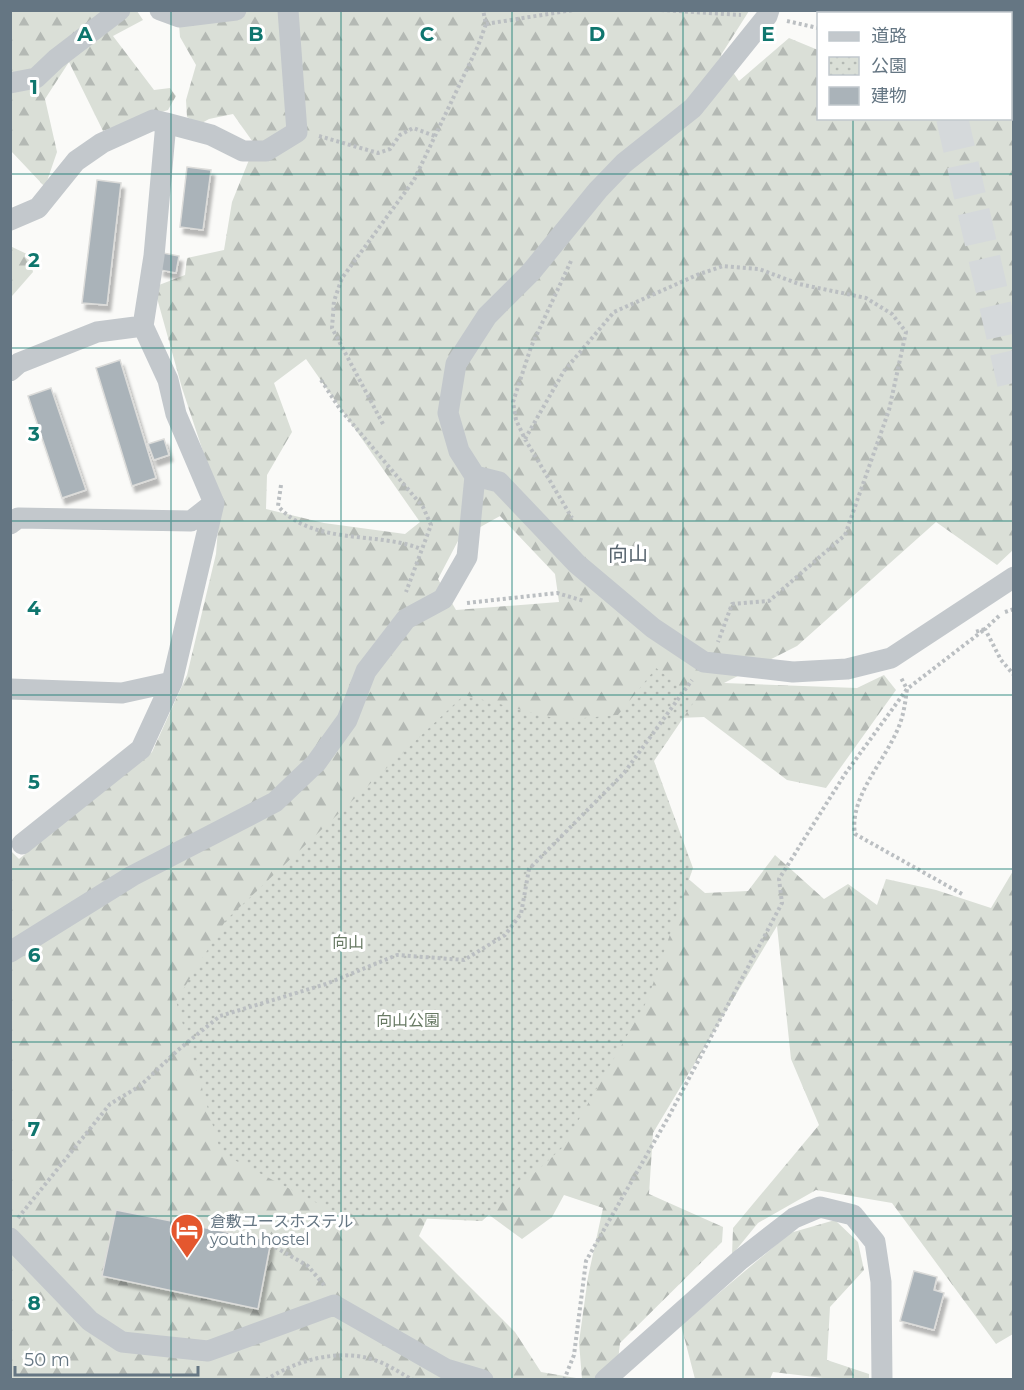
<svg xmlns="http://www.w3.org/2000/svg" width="1024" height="1390" font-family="Montserrat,'Noto Sans JP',sans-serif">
<defs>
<pattern id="forest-firs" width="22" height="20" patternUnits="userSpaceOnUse" patternTransform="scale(1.5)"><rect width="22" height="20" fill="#dadfd7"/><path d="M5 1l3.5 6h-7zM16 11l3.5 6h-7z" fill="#b4b9b4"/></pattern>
<pattern id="park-dots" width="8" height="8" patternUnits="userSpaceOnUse" patternTransform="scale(1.5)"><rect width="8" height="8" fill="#dadfd7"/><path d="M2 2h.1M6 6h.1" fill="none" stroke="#b4b9b4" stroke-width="1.8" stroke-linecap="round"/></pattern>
<filter id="shadow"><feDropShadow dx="3.5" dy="6" stdDeviation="1.5" flood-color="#0004"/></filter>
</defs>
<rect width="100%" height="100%" fill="#fafaf8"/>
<!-- forest -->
<path fill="url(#forest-firs)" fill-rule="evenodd" d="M10 11H137L143 20 113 36 154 90 170 88 176 96 168 110 103 131 69 62 45 99 57 152 45 187 11 151Z
M173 11H749L721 55 739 81 789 38 818 50V118H1010L1012 13 1008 11H1013V550L997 565 936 522 797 646 724 683 857 688 884 675 896 690 826 788 787 780 704 717 678 718 597 828 632 831 705 893 748 891 775 855 824 899 848 884 877 905 886 879 936 890 991 908 1013 871V1334L996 1344 892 1203 816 1190 758 1223 732 1255 733 1228 819 1125 791 1059 777 926 653 1133 649 1194 723 1227 722 1242 620 1343 616 1379H11L10 850 19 859 152 752 187 675 216 554 220 503 182 388 157 298 159 285 185 275 187 258 224 250 232 202 255 145 233 114 209 119 200 124 187 117 186 100 196 65 180 37 178 12ZM306 359 420 522 405 534 324 523 266 509 267 475 292 432 274 383ZM500 516 555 574 559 602 456 610 438 579 459 539ZM564 1195 603 1208 588 1277 579 1342 582 1379 541 1372 515 1332 419 1236 436 1199 477 1206 522 1239 552 1217Z
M10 246 29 255 33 272 12 296Z
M835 1220 858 1242 864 1270 830 1307 827 1360 869 1374V1379H831L773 1372 770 1379H695L681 1325 790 1233Z"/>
<!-- park -->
<path fill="url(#park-dots)" d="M656 668 696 699 654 761 693 868 647 1001 563 1147 482 1221 340 1215 221 1153 176 1001 226 920 464 695 561 720 618 715Z"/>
<!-- building -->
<path fill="#aab3b9" stroke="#dcdcda" stroke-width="1.5" filter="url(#shadow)" d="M187 167 211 170 203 230 180 227Z
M97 180 121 183 107 305 82 303Z
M163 253 179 256 176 273 160 270Z
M120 360 156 478 132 486 96 368Z
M51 388 86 490 62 498 28 396Z
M164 439 169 455 154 460 148 444Z
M116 1210 271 1241 258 1309 102 1276Z
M914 1271 937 1277 934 1290 944 1293 934 1330 900 1321Z"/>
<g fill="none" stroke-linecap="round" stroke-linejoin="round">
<!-- secondary-tunnel -->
<path stroke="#d5d9db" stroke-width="32" stroke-dasharray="32 16" stroke-linecap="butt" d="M927 10 928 14
M952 118 1014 387"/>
<!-- path -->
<path stroke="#bbbfc2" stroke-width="4" stroke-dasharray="3 3" stroke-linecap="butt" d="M661 10 741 15
M853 14V10
M787 21 818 28
M486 24 573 10
M319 136 378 153 390 149 400 135 413 128 435 136
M571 261 531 347 513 402 516 420 525 439 572 518
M321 380 340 409 423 507 431 525 406 592
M383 424 332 328 334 301 342 278 414 180 478 46 486 24 483 10
M525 439 564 371 614 312 697 275 723 266 759 269 799 284 866 298 892 314 906 332 889 410 845 535 769 601 732 604 718 642
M281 485 278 506C313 546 378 531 421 549
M467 603 557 593 584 601
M1005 612 1014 609
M999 616 985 629 1001 660 1014 675
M962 894 855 834C849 799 882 764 896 733 903 719 905 705 907 689L985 629 975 632
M18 1218 110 1104 140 1086 178 1050 220 1016 326 984 397 955 464 960 505 935 521 914 529 869 624 773 692 680
M275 1247 308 1266 324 1285
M266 1380C298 1359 343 1347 380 1362 392 1367 402 1374 413 1380
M564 1380 574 1355 586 1261 669 1116 782 903 779 879 845 774 907 689 900 676"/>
<!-- street -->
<path stroke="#c3c8cc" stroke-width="21" d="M160 10 179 17 236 10
M10 83 36 78 56 59 120 10
M10 220 38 208 76 161 102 143 153 120 166 123
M10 371 19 363 97 332 143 326
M475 476 499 482 577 564 653 628 704 662 793 672 847 669 891 658 1014 577
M10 524 18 518 191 521 214 503
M10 689 122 693 172 682 214 503 176 414 168 380 143 326 154 256 166 123 211 135 243 151H266L297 132 288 10
M22 844 141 749 172 682
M10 952 132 876 275 802 316 763 347 720 366 671 406 619 443 599 467 557 475 476 459 451 448 413 456 364 487 316 531 272 598 190 624 163 693 108 767 16 769 10
M10 1238 90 1321 122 1342 208 1351 334 1305 446 1369 483 1380
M605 1380 740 1260 794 1218 820 1207 853 1215 875 1242 881 1282 882 1380"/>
</g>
<!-- grid -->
<path fill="none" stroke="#0f766e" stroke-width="1.5" stroke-opacity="0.55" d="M171 10V1380M341 10V1380M512 10V1380M683 10V1380M853 10V14M853 118V1380M10 174H1014M10 348H1014M10 521H1014M10 695H1014M10 869H1014M10 1042H1014M10 1216H1014"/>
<!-- icons -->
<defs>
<g id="hotel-pin" transform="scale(1.725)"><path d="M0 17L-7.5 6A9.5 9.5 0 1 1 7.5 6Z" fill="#e4572e" stroke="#fff"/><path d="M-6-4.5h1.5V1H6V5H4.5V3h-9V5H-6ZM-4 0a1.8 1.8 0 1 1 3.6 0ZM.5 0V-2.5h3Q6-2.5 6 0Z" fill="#fff"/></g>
</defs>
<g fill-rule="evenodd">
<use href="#hotel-pin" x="187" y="1230"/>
</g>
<g text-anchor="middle" stroke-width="6" stroke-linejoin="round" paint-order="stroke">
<!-- park labels -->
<g font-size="16" fill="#687a64" stroke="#fff">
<text x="348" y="948">向山</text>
<text x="408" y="1026">向山公園</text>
</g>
<!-- poi labels -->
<g font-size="16" fill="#657683" stroke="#fff" text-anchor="start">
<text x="210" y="1227">倉敷ユースホステル<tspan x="210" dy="18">youth hostel</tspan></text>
</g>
<!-- quarter labels -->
<g font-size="20" fill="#57646e" stroke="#fff">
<text x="628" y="561">向山</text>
</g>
</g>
<g font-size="20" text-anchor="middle" font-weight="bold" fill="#0f766e" stroke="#fff" stroke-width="6" stroke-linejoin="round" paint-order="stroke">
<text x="85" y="41">A</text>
<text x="256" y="41">B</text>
<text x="427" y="41">C</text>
<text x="597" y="41">D</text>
<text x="768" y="41">E</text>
<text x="34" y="94">1</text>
<text x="34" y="267">2</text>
<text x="34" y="441">3</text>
<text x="34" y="615">4</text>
<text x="34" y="789">5</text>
<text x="34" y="962">6</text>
<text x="34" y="1136">7</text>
<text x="34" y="1310">8</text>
</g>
<!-- border -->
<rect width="1024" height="1390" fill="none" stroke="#657683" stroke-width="24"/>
<!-- legend -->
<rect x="817" y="12" width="195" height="108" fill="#ffffff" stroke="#c1c8cd" stroke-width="1.5"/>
<rect x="829" y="32" width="30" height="9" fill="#c3c8cc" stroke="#c1c8cd" stroke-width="1.5"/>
<text x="871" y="42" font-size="18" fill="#657683">道路</text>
<rect x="829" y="57" width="30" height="18" fill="url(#park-dots)" stroke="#c1c8cd" stroke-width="1.5"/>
<text x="871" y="72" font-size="18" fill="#657683">公園</text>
<rect x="829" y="87" width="30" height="18" fill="#aab3b9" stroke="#c1c8cd" stroke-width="1.5"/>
<text x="871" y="102" font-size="18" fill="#657683">建物</text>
<!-- scale -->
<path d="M15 1366v9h183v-9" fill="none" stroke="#657683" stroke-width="3"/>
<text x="24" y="1366" font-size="18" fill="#657683" stroke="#ffffff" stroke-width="4.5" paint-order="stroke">50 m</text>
</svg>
